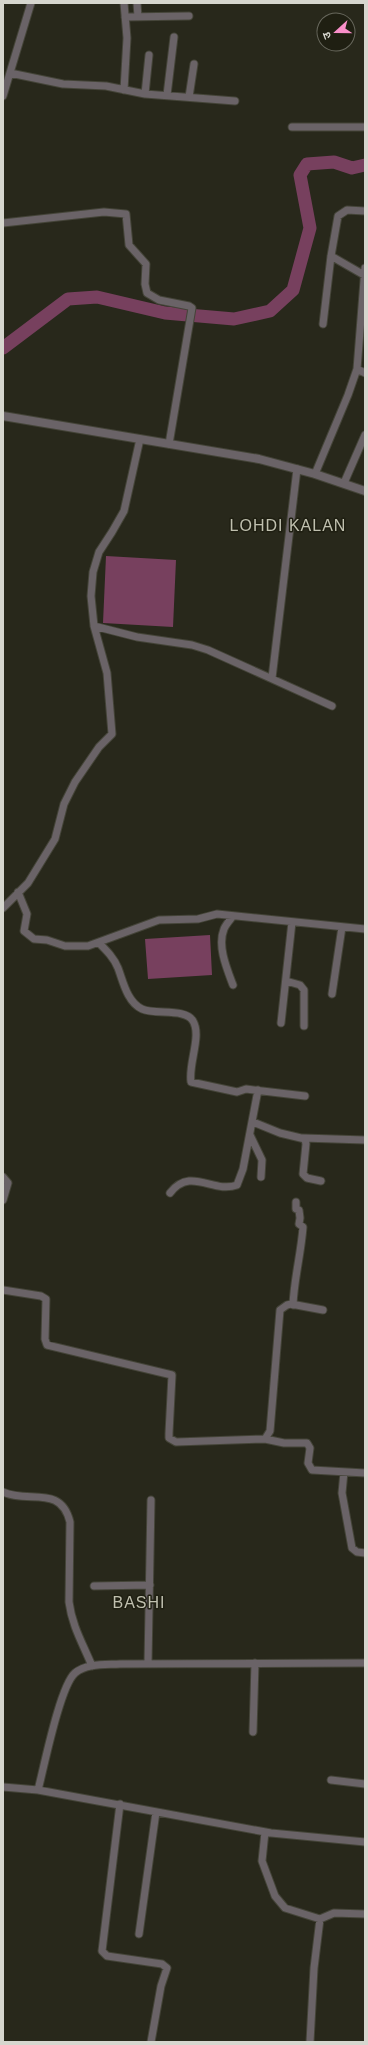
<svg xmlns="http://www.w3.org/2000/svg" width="368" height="2045" font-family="Helvetica,'Noto Sans Devanagari',sans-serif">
<rect width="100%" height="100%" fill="#28281b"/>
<!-- water -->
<path fill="#77405e" d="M106 556 176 560 173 627 103 623Z
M210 935 212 975 148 979 145 939Z"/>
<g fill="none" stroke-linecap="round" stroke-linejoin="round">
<!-- river -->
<path stroke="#77405e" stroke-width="13" d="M3 348 68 299 97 297 165 313 234 319 270 311 293 290 310 228 300 175 307 164 334 162 352 168 365 165"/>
<!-- minor casing -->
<g stroke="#444438" stroke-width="9">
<path id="minor" d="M124 3 127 38 124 90
M137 3 138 17
M125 17 189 16
M10 73 63 84 106 86 145 94 235 101
M145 94 149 55
M167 95 174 37
M3 96 31 3
M189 97 194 64
M292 127H365
M3 223 104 212 126 214 129 245 146 264 145 284 147 293 159 300 189 306 192 308 169 444
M331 256 364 275
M323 324 331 256 338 216 347 210 365 211
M357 369 365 373
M315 474 348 395 357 369 365 268
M344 483 365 435
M94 626 137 637 192 645 208 650 332 706
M272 678 297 469
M18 892 27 914 24 931 34 939 47 940 65 946H88L159 920 198 919 217 914 365 929
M3 908 28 883 55 839 64 804 75 782 99 747 112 734 107 673 94 626 91 596 93 572 99 552 112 532 124 511 140 439
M233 916C230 920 226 924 224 929 217 946 227 969 233 985
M99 943C107 951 114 958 118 968 123 981 127 1002 142 1009 155 1015 186 1008 193 1021 202 1036 188 1064 191 1082L237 1092 246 1089 305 1096
M286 981 300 985 304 990V1026
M332 994 342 927
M281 1023 292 922
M253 1122 280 1133 305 1139 306 1144 303 1174 307 1178 321 1181
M250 1135 262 1160 261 1177
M303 1138 365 1140
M3 1177 8 1183 3 1200
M170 1193C191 1166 213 1194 237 1185L243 1169 258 1090
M3 1290 41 1296 46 1299 45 1339 47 1345 172 1375 169 1433V1438L176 1442 265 1439 270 1431 280 1310 287 1305 291 1304 323 1310
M293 1305C294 1279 301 1254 303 1227L299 1224 300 1218 299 1210 296 1209V1202
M265 1439 284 1443H307L310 1448 308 1463 312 1470 365 1473
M344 1472 342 1493 352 1548 357 1552 365 1553
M3 1492C28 1504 61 1484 70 1522L69 1602C72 1626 83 1644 92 1666
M94 1586 150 1585
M148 1663 151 1500
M253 1732 255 1663
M331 1780 365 1784
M3 1787 38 1790 271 1833 365 1842
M38 1790C44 1767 60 1686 75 1673 87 1663 106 1665 120 1664L365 1663
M120 1804 102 1951 107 1956 162 1964 167 1968 161 1986 151 2042
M265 1832 262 1861 275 1896 285 1908 320 1919 334 1913 365 1914
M139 1934 156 1812
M310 2042 314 1968 320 1919"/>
</g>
<!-- tertiary casing -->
<g stroke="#444438" stroke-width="10">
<path id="tertiary" d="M3 416 259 459 315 474 365 491"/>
</g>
<!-- minor -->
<use href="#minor" stroke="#6a6367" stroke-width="7"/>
<!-- tertiary -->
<use href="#tertiary" stroke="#6a6367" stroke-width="8"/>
</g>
<g text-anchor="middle" stroke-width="3" stroke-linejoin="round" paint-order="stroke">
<!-- quarter labels -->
<g font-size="16" letter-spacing="1" fill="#c0c0af" stroke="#1f1f12">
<text x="288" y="531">LOHDI KALAN</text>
<text x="139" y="1608">BASHI</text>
</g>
</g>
<!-- border -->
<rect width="368" height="2045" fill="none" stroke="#d6d6ce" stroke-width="8"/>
<!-- north arrow -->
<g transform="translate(336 32) rotate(249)"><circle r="19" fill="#1f1f12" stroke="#68685d"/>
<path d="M0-3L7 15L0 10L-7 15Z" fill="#f98fc9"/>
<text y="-6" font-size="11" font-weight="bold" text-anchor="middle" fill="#d6d6ce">उ</text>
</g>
</svg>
